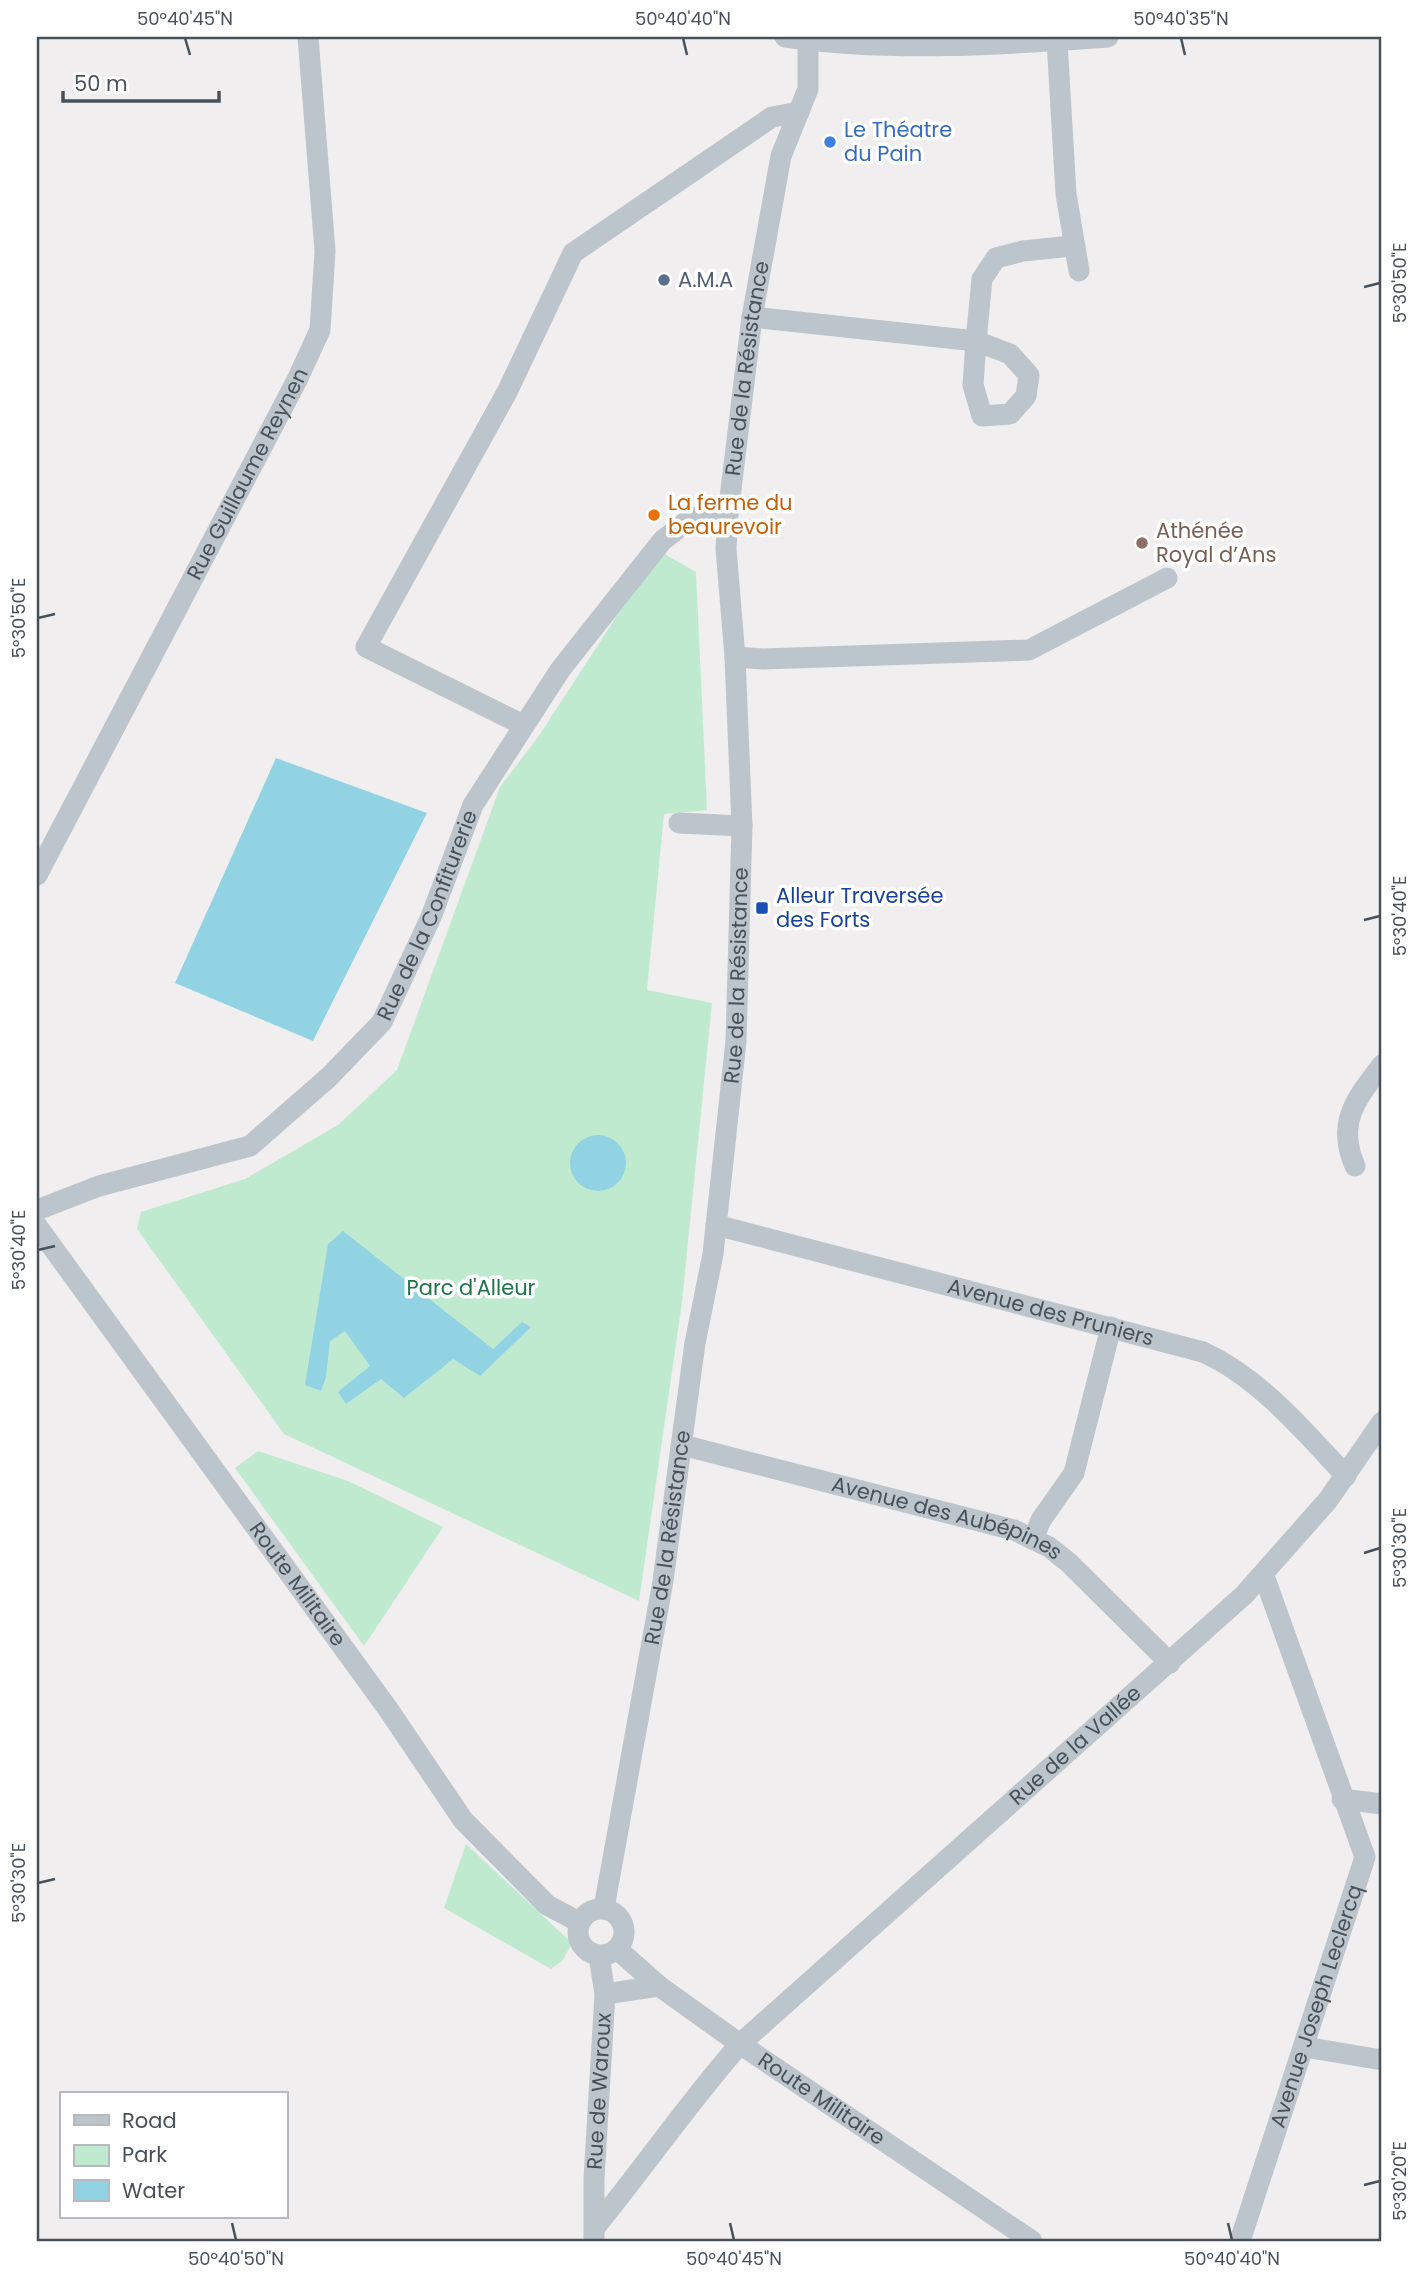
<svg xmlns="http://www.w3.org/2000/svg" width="1419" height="2278" font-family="Poppins,sans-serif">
<rect width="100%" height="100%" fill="#f0eeee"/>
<!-- green -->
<path fill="#c0ead0" d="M659 551 696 572 707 810 664 814 647 990 712 1003 682 1302 639 1601 284 1434 137 1229 141 1212 245 1179 338 1125 397 1070 500 787 538 737Z
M258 1451 348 1481 443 1527 364 1646 235 1468Z
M466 1844 572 1943 563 1960 551 1969 444 1908Z"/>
<!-- water -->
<path fill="#91d3e3" d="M276 758 427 813 313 1041 175 983Z
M570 1163a28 28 0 1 1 56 0a28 28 0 1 1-56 0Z
M343 1231 493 1349 522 1322 531 1327 480 1376 453 1359 404 1398 381 1379 346 1404 338 1392 370 1366 345 1331 330 1341 326 1377 321 1391 305 1385 328 1244Z"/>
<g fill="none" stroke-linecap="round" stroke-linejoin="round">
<!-- minor -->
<g stroke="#bdc5cc" stroke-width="21">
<path d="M785 37C892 52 1000 45 1108 37"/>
<path d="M1057 41 1066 194 1079 271"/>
<path d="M752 317 976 341 1010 354 1029 375 1026 396 1010 414 982 416 973 385 976 341 982 279 996 258 1023 251 1072 246"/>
<path d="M735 657 763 659 1029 650 1167 578"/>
<path d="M523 725 366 647 507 392 573 253 772 117 799 112"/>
<path d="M679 823 742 826"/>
<path id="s1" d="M37 875 297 380 320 330 325 251 308 37"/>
<path d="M1355 1166C1336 1123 1356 1099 1382 1065"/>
<path id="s2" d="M37 1210 99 1186 250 1146 329 1077 382 1022 431 917 473 805 560 670 662 541 686 522 708 513 728 514"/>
<path id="s3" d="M716 1225 1203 1352C1260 1378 1304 1431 1346 1476"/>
<path id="s4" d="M37 1226 388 1709 463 1820 547 1905 579 1922"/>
<path id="s5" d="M682 1445 1014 1530 1049 1547 1068 1562 1170 1663"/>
<path d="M1033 1539 1041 1520 1074 1473 1111 1327"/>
<path d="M1342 1799 1382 1804"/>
<path id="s6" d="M604 1908 663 1581 695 1343 713 1254 736 1041 742 826 735 657 726 549 728 514 752 317 781 156 808 89V37"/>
<circle cx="601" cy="1932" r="23"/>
<path id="s7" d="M617 1949 659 1986 740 2044 1032 2241"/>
<path d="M605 1994 659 1986"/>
<path d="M1305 2047 1382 2060"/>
<path id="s8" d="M596 2226C645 2166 689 2102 740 2044L1244 1595 1328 1500 1382 1422"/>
<path id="s9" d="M594 2241V2179L605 1994 599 1956"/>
<path id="s10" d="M1240 2241 1365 1857 1264 1576"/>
</g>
</g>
<!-- ticks -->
<path fill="none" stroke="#485159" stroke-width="2.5" d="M185 38 190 55M683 38 687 55M1181 38 1185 55M1364 287 1380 283M38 618 55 614M1364 920 1380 916M38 1250 55 1246M1364 1553 1380 1548M38 1883 55 1879M1364 2185 1380 2181M232 2223 236 2240M730 2223 734 2240M1228 2223 1232 2240"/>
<!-- markers -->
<circle fill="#3f7fe0" stroke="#fff" stroke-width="2.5" cx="830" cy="142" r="7"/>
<circle fill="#5c6f8a" stroke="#fff" stroke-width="2.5" cx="664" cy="280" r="7"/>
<circle fill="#e8710a" stroke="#fff" stroke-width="2.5" cx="654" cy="515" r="7"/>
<circle fill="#8d6e63" stroke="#fff" stroke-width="2.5" cx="1142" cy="543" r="7"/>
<rect fill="#1a4fb4" stroke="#fff" stroke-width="2.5" x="755" y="901" width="14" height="14" rx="3.5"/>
<g text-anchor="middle" stroke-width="7" stroke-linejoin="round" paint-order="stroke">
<!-- shop labels -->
<g font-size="21" fill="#366cbe" stroke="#fff" text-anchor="start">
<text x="844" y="137">Le Théatre<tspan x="844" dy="24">du Pain</tspan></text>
</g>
<!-- service labels -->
<g font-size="21" fill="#4e5e75" stroke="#fff" text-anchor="start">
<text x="678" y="287">A.M.A</text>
</g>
<!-- street labels -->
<g font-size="21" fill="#485159" stroke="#fff">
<text dy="7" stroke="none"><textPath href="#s6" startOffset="1552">Rue de la Résistance</textPath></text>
<text dy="7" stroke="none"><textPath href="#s1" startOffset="453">Rue Guillaume Reynen</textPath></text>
<text dy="7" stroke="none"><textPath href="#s2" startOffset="520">Rue de la Confiturerie</textPath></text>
<text dy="7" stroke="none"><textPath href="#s6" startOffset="943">Rue de la Résistance</textPath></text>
<text dy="7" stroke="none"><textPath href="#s3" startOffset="346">Avenue des Pruniers</textPath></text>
<text dy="7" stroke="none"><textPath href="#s5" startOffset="275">Avenue des Aubépines</textPath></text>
<text dy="7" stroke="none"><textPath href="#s6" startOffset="376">Rue de la Résistance</textPath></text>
<text dy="7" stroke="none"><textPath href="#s4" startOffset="443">Route Militaire</textPath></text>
<text dy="7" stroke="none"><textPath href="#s8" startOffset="681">Rue de la Vallée</textPath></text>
<text dy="7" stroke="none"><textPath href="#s10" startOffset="247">Avenue Joseph Leclercq</textPath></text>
<text dy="7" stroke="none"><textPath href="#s9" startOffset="150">Rue de Waroux</textPath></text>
<text dy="7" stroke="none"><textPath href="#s7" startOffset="254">Route Militaire</textPath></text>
</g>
<!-- food labels -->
<g font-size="21" fill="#c56008" stroke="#fff" text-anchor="start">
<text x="668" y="510">La ferme du<tspan x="668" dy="24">beaurevoir</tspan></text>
</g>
<!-- education labels -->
<g font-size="21" fill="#785e54" stroke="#fff" text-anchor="start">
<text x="1156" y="538">Athénée<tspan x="1156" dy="24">Royal d’Ans</tspan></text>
</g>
<!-- transit labels -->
<g font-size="21" fill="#164399" stroke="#fff" text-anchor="start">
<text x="776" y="903">Alleur Traversée<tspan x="776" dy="24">des Forts</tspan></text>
</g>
<!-- park labels -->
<g font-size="21" fill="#1f7448" stroke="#fff">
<text x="471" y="1295">Parc d'Alleur</text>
</g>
</g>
<!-- border -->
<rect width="1419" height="2278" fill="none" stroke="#ffffff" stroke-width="77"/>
<!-- legend -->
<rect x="60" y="2092" width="228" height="126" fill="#ffffff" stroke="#b6b9bd" stroke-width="2"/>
<rect x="74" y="2115" width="35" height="10" fill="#bdc5cc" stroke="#b6b9bd" stroke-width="2"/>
<text x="122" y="2128" font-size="21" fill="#485159">Road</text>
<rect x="74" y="2145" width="35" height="21" fill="#c0ead0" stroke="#b6b9bd" stroke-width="2"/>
<text x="122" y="2162" font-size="21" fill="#485159">Park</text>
<rect x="74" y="2180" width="35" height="21" fill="#91d3e3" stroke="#b6b9bd" stroke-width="2"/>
<text x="122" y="2198" font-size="21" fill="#485159">Water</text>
<!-- scale -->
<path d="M63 91v10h156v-10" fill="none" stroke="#485159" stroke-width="3.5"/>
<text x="74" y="91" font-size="21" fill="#485159" stroke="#ffffff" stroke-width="5" paint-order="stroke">50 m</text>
<rect x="38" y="38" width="1342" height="2202" fill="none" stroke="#485159" stroke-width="2.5"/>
<g font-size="18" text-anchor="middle" fill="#485159">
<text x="185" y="25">50°40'45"N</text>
<text x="683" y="25">50°40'40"N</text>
<text x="1181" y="25">50°40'35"N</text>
<text transform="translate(1400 283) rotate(-90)" y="6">5°30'50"E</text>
<text transform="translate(19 618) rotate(-90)" y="6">5°30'50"E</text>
<text transform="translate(1400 916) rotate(-90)" y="6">5°30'40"E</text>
<text transform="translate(19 1250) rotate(-90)" y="6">5°30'40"E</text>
<text transform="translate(1400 1548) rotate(-90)" y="6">5°30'30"E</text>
<text transform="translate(19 1883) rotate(-90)" y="6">5°30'30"E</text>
<text transform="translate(1400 2181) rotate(-90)" y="6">5°30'20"E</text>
<text x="236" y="2265">50°40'50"N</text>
<text x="734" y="2265">50°40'45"N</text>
<text x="1232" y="2265">50°40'40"N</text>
</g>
</svg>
